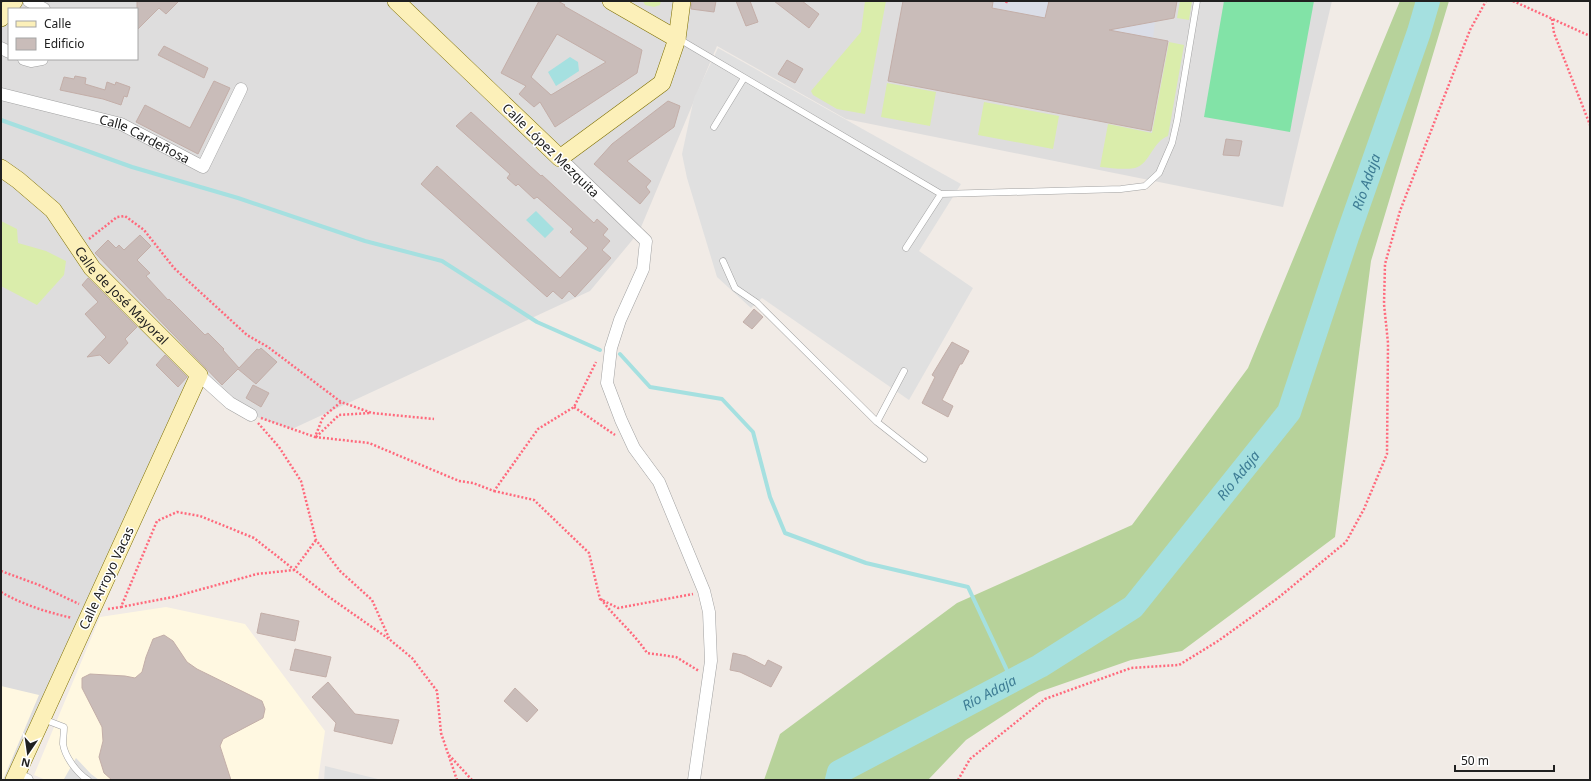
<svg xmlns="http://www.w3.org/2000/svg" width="1591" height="781" font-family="'Noto Sans',sans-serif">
<rect width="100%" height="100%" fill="#f1ebe6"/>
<!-- residential -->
<path fill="#dedddd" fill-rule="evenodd" d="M1 1H1332L1283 207 846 119 717 46 639 232 590 291 292 429 251 415 199 376 14 780H1ZM9 9H137V59H9Z"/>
<!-- education -->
<path fill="#fff8e1" d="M166 607 245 624 325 731 318 780H46L34 775 100 617Z
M1 686 39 695 3 780H1Z"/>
<!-- grass -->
<path fill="#daedab" d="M643 1H661L660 5 654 7 645 5Z
M865 1H886L865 114 837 109 813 95 811 91 861 32Z
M1180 1H1192L1189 20 1177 18Z
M1169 42 1184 45 1168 136C1152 142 1150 164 1135 168 1124 170 1111 168 1100 167L1108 124 1152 133Z
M887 83 936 92 930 126 881 117Z
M984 102 1059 116 1053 149 978 135Z
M1 221 17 229 18 243 46 251 66 261 64 275 37 305 1 286Z"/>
<!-- forest -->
<path fill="#b7d29a" d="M1400 1H1449L1371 261 1335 537 1182 651 1131 660 1039 692 966 740 928 780H764L780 734 957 603 1132 525 1248 368Z"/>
<!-- pitch -->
<path fill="#82e3a7" d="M1224 1H1314L1290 132 1204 117Z"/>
<!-- parking -->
<path fill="#e0e0e0" d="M718 48 961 184 919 251 973 288 909 400 762 298 751 308 717 277 687 178 682 154 694 98Z
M76 758 91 774 99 780H65L64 779Z
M325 766 382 780H324Z"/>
<!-- plaza -->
<path fill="#dadde7" d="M985 1H1049L1047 9 1050 14 1106 16 1155 22 1153 38 992 8 993 2Z"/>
<!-- water -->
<path fill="#a5e0e0" d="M570 57 578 62 579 71 556 86 548 72Z
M536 211 554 229 545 238 526 220Z"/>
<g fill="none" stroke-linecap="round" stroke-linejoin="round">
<!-- stream -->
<path stroke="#a5e0e0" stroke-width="4" d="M1 120 132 167 238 198 365 241 442 261 537 322 600 350
M620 354 650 387 722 399 753 432 770 497 785 533 866 563 968 587 1012 681"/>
<!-- river -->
<path stroke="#a5e0e0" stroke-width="24" id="s1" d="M837 780 839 772 1040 666 1133 607 1289 412 1347 237 1419 32 1428 1"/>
</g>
<!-- building -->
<path fill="#c9bcb9" stroke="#c3aea8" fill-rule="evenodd" d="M137 1H179L166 14 159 8 137 30Z
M539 1H558L565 5 564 6 642 50 637 73 555 127 540 102 534 107 519 94 526 86 501 73ZM557 34 606 62 551 95 531 77Z
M692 1H716L714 12 691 9Z
M736 1H750L758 22 746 26Z
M774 1H802L819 14 809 28Z
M903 1H985L993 2 992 8 1045 18 1049 1H1177L1174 18 1109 30 1168 41 1151 131 888 81Z
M164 46 208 68 204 78 158 55Z
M787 60 803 69 795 83 778 74Z
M75 76 86 78 85 84 105 90 107 82 115 85 116 82 130 87 127 97 124 96 121 105 103 99 60 90 64 77 74 79Z
M214 81 230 88 198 154 136 122 145 105 190 128Z
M668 101 680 106 674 127 627 161 651 181 646 187 650 192 640 204 594 164 612 144Z
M471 112 541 176 542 175 594 223 597 219 608 229 603 235 610 241 602 250 611 258 575 297 569 291 562 299 553 291 547 297 421 184 437 166 560 278 588 248 570 232 573 229 537 197 534 199 518 184 516 186 507 178 510 174 456 126Z
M1226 139 1242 141 1239 156 1223 155Z
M140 235 151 246 137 260 150 273 146 276 168 300 169 299 205 335 208 333 224 349 223 350 239 368 257 349 259 350 261 348 277 362 256 384 238 369 222 385 95 253 108 240 116 248 119 245 124 250Z
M88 278 137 327 125 339 128 343 109 364 100 355 87 357 106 337 85 314 98 302 82 285Z
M754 309 763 317 752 329 743 322Z
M952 342 969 351 962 364H960L942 400 953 406 948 417 922 403 935 377 932 375Z
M165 355 187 377 178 387 156 365Z
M253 385 269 393 261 407 246 398Z
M261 613 299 621 295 641 257 633Z
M164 635 173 641 187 662 197 669 262 701 265 709 263 718 223 739 220 746 231 780H112L104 773 99 757 103 741 102 727 82 688V678L90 674 125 676 135 678 142 672 146 657 153 639Z
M295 649 331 657 326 677 290 670Z
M733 653 746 656 765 666 768 660 782 667 771 687 740 672 730 670Z
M328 682 355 714 399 720 392 744 334 731 336 723 312 697Z
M515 688 538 710 527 722 504 701Z"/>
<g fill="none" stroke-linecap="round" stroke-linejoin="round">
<!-- lane casing -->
<g stroke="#a1a1a1" stroke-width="7">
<path id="lane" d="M679 39 941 194 1121 189 1145 186 1159 173 1172 143 1177 121 1197 1
M714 127 744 78
M906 248 941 194
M723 261 735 288 757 303 877 422 924 459
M877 422 904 371
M43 719 64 727C64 733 63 738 63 744 65 757 77 773 88 780"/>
</g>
<!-- street casing -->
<g stroke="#a1a1a1" stroke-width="13">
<g id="street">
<path d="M29 1 44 9"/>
<path d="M1 48 9 52"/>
<path d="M24 59 31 61 42 59"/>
<path id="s2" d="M1 94 121 124 203 167 241 89"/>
<path d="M560 158 646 241 643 269 620 320 611 348 607 383 621 420 634 448 659 482 704 591 709 612 711 661 694 780"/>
<path d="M199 375 230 403 251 415"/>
<path d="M16 775 27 780"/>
</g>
</g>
<!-- secondary casing -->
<g stroke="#7e6f00" stroke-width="18">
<g id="secondary">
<path d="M396 1 560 158 662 83 677 39 682 1"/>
<path d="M611 1 677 39"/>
<path d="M1 18 14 1"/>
<path id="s3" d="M1 168 18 180 53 210 92 268 199 375 14 780"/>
</g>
</g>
<!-- path -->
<path stroke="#ff697c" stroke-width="2.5" stroke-dasharray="2 2" stroke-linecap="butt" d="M1513 1 1590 36
M1006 3 1007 1
M1552 19 1554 33 1590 125
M89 239 117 217 125 216 144 230 174 268 247 335 268 347 341 402
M574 407 615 435
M261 418 315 437 323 417 341 402 372 413 434 419
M258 423 279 447 301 481 316 540 340 571 372 600 389 638
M315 437 369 443 459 481 473 483 494 491 538 429 574 407 596 362
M316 437 339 415 370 413
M494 491 534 500 589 553 600 599 618 608 693 594
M1 571 39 585 79 604
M1 592C23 605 47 612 72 618
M601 599C615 618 634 633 647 653L676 657 699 671
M121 607 173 597 257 574 294 570 316 540
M108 609 121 607 157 521 177 512 200 516 254 538 329 597 389 639 412 658 437 691 441 733 457 780
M449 755 472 780
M958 780 970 759 1045 699 1131 668 1179 665 1218 641 1278 598 1346 542 1364 509 1387 454 1388 343 1384 304 1385 264 1400 211 1470 30 1486 1"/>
<!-- lane -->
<use href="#lane" stroke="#fff" stroke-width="6"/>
<!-- street -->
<use href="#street" stroke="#fff" stroke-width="12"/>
<!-- secondary -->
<use href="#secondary" stroke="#fcf0b9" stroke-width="17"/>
</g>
<g text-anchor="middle" stroke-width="3" stroke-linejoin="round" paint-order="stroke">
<!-- street labels -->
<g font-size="13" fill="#202020" stroke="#fff">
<text dy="5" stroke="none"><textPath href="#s2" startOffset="151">Calle Cardeñosa</textPath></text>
<text transform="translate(551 150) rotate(44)" y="5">Calle López Mezquita</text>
<text dy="5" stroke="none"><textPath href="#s3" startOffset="177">Calle de José Mayoral</textPath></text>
<text transform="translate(106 578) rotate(-65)" y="5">Calle Arroyo Vacas</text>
</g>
<!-- water labels -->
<g font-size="14" font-style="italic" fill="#3d7c94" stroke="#fff">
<text dy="5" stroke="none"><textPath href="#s1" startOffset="838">Río Adaja</textPath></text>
<text dy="5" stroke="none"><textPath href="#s1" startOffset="514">Río Adaja</textPath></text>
<text dy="5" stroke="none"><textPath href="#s1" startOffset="178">Río Adaja</textPath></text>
</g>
</g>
<!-- border -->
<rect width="1591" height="781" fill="none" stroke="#202020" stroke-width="4"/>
<!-- legend -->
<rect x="8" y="8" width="130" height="52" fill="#ffffff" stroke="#a6a6a6"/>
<rect x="16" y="21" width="20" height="6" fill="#fcf0b9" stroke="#a6a6a6"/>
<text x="44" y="28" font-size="12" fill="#202020">Calle</text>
<rect x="16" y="38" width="20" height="12" fill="#c9bcb9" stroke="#a6a6a6"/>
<text x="44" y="48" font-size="12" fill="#202020">Edificio</text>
<!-- north arrow -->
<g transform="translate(28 753) rotate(193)" stroke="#ffffff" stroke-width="3" paint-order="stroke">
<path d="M0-3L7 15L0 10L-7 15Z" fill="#202020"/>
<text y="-6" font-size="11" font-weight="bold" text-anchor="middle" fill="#202020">N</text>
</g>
<!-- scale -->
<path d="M1455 765v6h99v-6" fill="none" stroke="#202020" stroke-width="2"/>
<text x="1461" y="765" font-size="12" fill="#202020" stroke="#ffffff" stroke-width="3" paint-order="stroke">50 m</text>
</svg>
